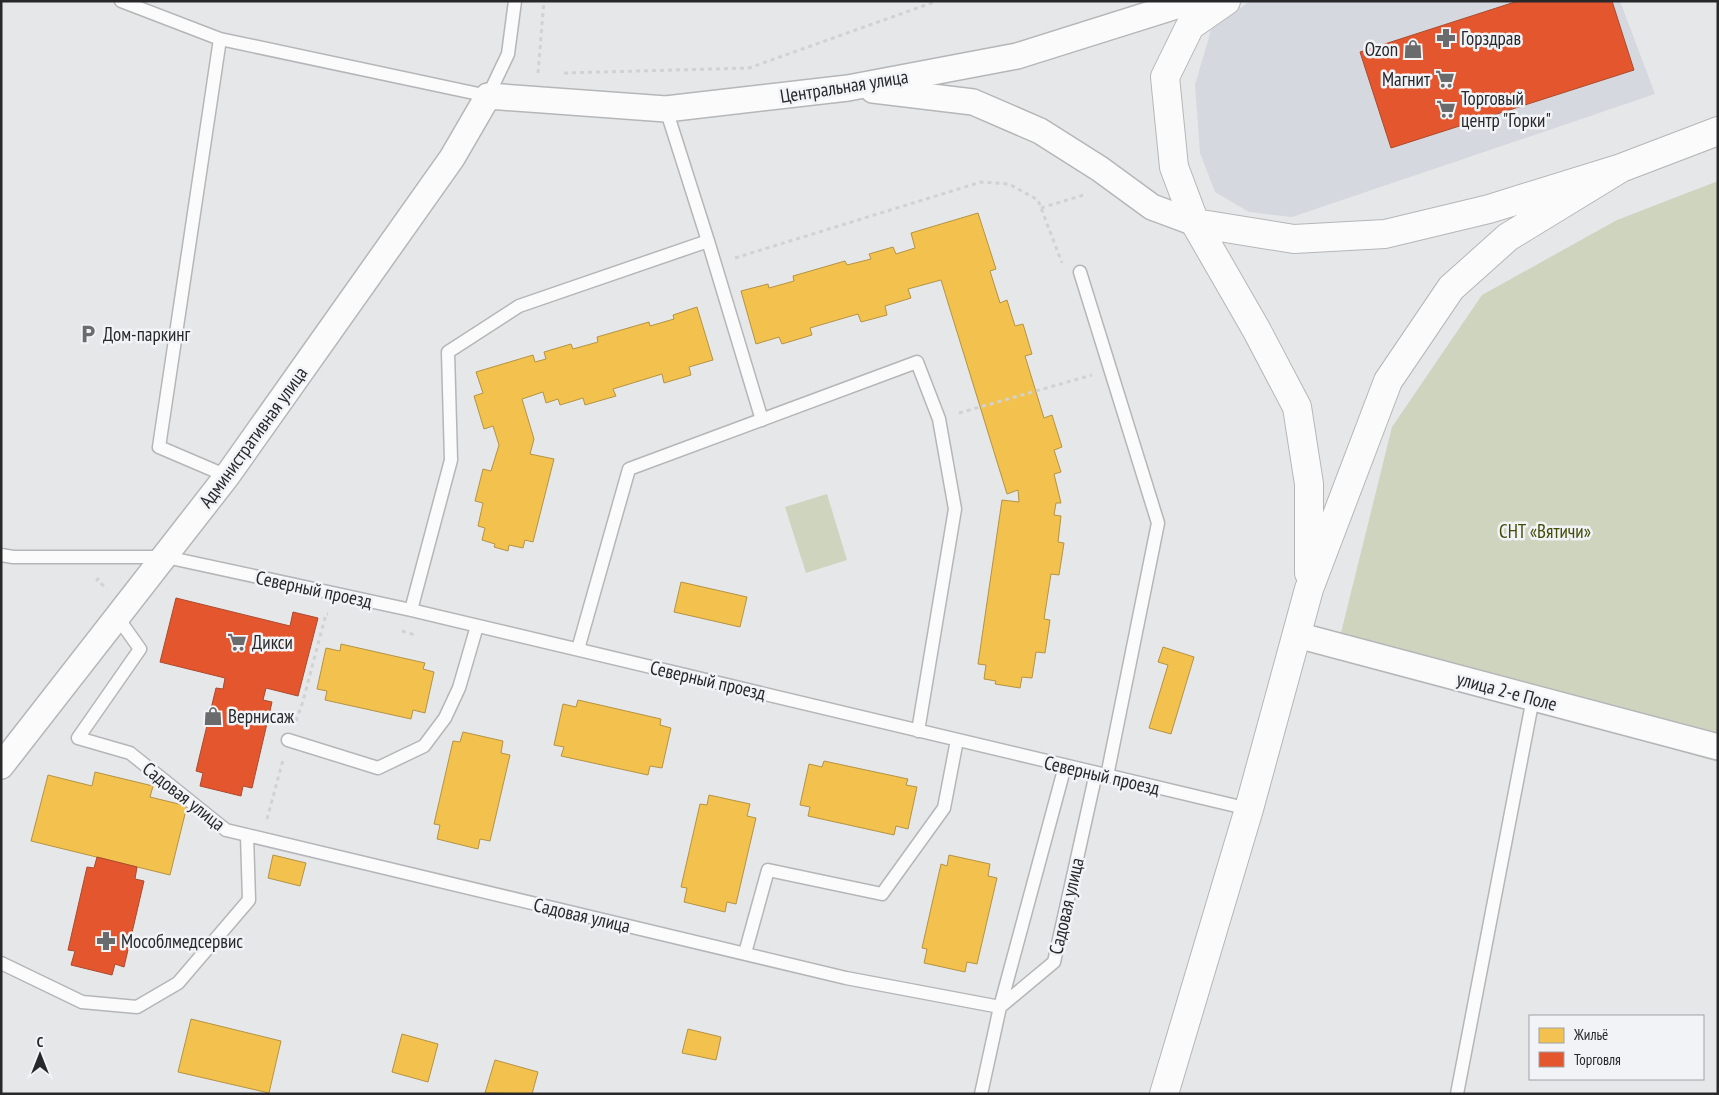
<svg xmlns="http://www.w3.org/2000/svg" width="1719" height="1095" font-family="'PT Sans Narrow',sans-serif">
<rect width="100%" height="100%" fill="#e5e7e9"/>
<!-- built -->
<path fill="#d5d8de" d="M1250 1H1620L1655 94 1292 217 1249 212 1215 192 1200 153 1195 85 1211 30Z"/>
<!-- green -->
<path fill="#ced4be" d="M1718 181V762L1336 653 1392 427 1482 295 1617 220Z
M827 494 847 560 806 573 785 507Z"/>
<!-- homes -->
<path fill="#f2c14e" stroke="#b59343" d="M978 213 996 269 990 271 1000 303 1007 300 1015 326 1023 324 1032 354 1025 356 1044 418 1052 415 1062 447 1054 450 1061 472 1054 474 1061 503H1056L1054 515 1061 516 1058 542 1064 543 1059 575 1051 574 1044 619 1050 620 1045 653 1036 652 1032 678 1022 677 1020 688 995 684 996 681 984 679 986 665 978 664 1002 500 1019 502 1018 490 1007 494 941 280 908 289 911 298 885 306 887 315 861 322 858 314 810 328 812 335 782 344 779 337 756 344 741 291 768 284 769 288 794 281 793 276 845 261 847 265 871 259 869 254 893 247 896 254 915 248 911 233Z
M697 307 713 360 689 367 691 375 664 383 662 374 613 389 616 396 585 405 583 398 560 405 558 399 546 403 543 392 522 399 534 439 530 454 554 459 533 542 525 540 523 548 509 545 508 551 494 547 495 544 482 540 485 528 478 526 483 503 475 501 483 469 491 471 499 445 493 426 484 429 474 396 483 393 476 372 533 355 535 362 546 359 544 352 571 344 573 349 598 342 597 337 649 322 650 326 674 319 673 315Z
M681 582 747 597 740 627 674 612Z
M341 644 425 663 423 669 434 672 425 713 413 710 411 719 325 700 327 691 317 689 326 648 340 651Z
M1163 647 1194 657 1171 734 1149 728 1168 665 1158 662Z
M578 700 661 719 660 725 671 728 662 768 650 766 648 775 561 756 564 747 554 745 563 704 576 707Z
M463 732 503 741 501 753 510 755 490 841 480 839 478 849 437 839 440 825 434 824 453 741 460 742Z
M824 761 908 779 906 785 917 787 908 829 896 826 894 835 808 816 810 807 800 805 809 764 822 767Z
M95 772 153 786 150 797 187 806 170 875 31 841 48 775 92 786Z
M709 795 750 804 747 816 756 818 736 904 727 902 725 912 684 902 687 888 681 887 700 804 707 805Z
M273 855 306 863 300 886 268 878Z
M949 855 990 864 988 876 997 878 977 964 967 962 965 972 924 963 927 949 922 948 941 864 947 866Z
M191 1019 281 1041 269 1093 178 1072Z
M688 1029 721 1037 716 1060 682 1053Z
M402 1034 438 1044 428 1082 392 1072Z
M495 1060 538 1072 532 1094 485 1093Z"/>
<!-- shops -->
<path fill="#e4572e" stroke="#ac492d" d="M1518 1H1612L1634 70 1391 148 1360 52Z
M176 598 290 626 293 612 318 618 298 696 266 688 263 700 272 702 252 788 243 786 241 796 200 786 203 773 196 771 216 688 223 689 225 678 160 662Z
M97 857 137 867 135 879 144 881 124 967 115 964 112 975 71 965 75 951 68 950 87 867 94 868Z"/>
<g fill="none" stroke-linecap="round" stroke-linejoin="round">
<!-- service casing -->
<g stroke="#b5b6b8" stroke-width="15">
<path id="service" d="M121 1 220 39 488 96 508 54 515 1
M220 39 159 447 227 476
M666 109 708 241 762 420
M1080 272 1158 523 1107 776
M1 555 13 557H166L411 610 1249 809
M411 610 451 460 448 352 519 306 708 241
M118 618 140 649 78 738 130 753 226 830 846 978 1000 1007 1054 962 1096 773
M578 649 629 469 917 362 939 419 955 509 918 731
M288 740 378 768 424 746 445 718 459 688 477 626
M745 953 768 870 882 894 944 808 957 740
M1 963 82 1002 137 1007 178 983 249 900 247 835
M981 1094 1000 1007 1065 766
M1457 1094 1533 698"/>
</g>
<!-- minor casing -->
<g stroke="#b5b6b8" stroke-width="28">
<path id="minor" d="M873 90 973 102 1040 131 1100 169 1152 207 1195 223
M1297 635 1718 747
M1 766 227 476 452 158 488 96 666 109 848 88 1017 56 1192 1"/>
</g>
<!-- secondary casing -->
<g stroke="#b5b6b8" stroke-width="30">
<path id="secondary" d="M1226 1 1190 26 1165 77 1174 167 1195 223 1256 329 1297 407 1309 484V573
M1195 223 1294 239 1385 234 1489 209 1621 168 1718 131
M1164 1094 1249 809 1309 589 1388 381 1451 288 1508 237 1621 168"/>
</g>
<!-- path -->
<path stroke="#d1d2d2" stroke-width="3" stroke-dasharray="4 4" stroke-linecap="butt" d="M538 73 544 1
M564 73 749 68 937 1
M1041 208 1087 194
M735 258 981 182 1009 184 1038 200 1062 263
M959 413 1092 375
M99 578 97 580 107 589
M402 631 415 635
M296 721 303 701 326 614H328
M267 819 283 760"/>
<!-- service -->
<use href="#service" stroke="#fbfbfc" stroke-width="12"/>
<!-- minor -->
<use href="#minor" stroke="#fbfbfc" stroke-width="25"/>
<!-- secondary -->
<use href="#secondary" stroke="#fbfbfc" stroke-width="28"/>
</g>
<!-- icons -->
<defs>
<g id="pharmacy-bare" transform="scale(1.5)"><path d="M-2-6h4v4h4v4h-4v4h-4v-4h-4v-4h4Z" fill="#6a6b6d" stroke="#f1f3f7" stroke-width="2.5" paint-order="stroke"/></g>
<g id="shop-bare" transform="scale(1.5)"><path d="M-5-2.5h2.3a2.7 3.5 0 0 1 5.4 0H5L5.5 6h-11ZM-1.5-2.5h3a1.5 2.3 0 0 0-3 0Z" fill="#6a6b6d" stroke="#f1f3f7" stroke-width="2.5" paint-order="stroke"/></g>
<g id="supermarket-bare" transform="scale(1.5)"><path d="M-6-5.5h2.5l.6 2H6L4.5 2H-2.5L-4.4-4H-6ZM-1.5 3.2a1.3 1.3 0 1 0 .1 0ZM3 3.2a1.3 1.3 0 1 0 .1 0Z" fill="#6a6b6d" stroke="#f1f3f7" stroke-width="2.5" paint-order="stroke"/></g>
<g id="parking-bare" transform="scale(1.5)"><path d="M-3.5-5.5H1a3.5 3.5 0 0 1 0 7H-1V5.5H-3.5ZM-1-3.4V-.6H.8a1.4 1.4 0 0 0 0-2.8Z" fill="#6a6b6d" stroke="#f1f3f7" stroke-width="2.5" paint-order="stroke"/></g>
</defs>
<g fill-rule="evenodd">
<use href="#pharmacy-bare" x="1446" y="38"/>
<use href="#shop-bare" x="1413" y="49"/>
<use href="#supermarket-bare" x="1445" y="79"/>
<use href="#supermarket-bare" x="1446" y="109"/>
<use href="#parking-bare" x="88" y="334"/>
<use href="#supermarket-bare" x="237" y="642"/>
<use href="#shop-bare" x="213" y="716"/>
<use href="#pharmacy-bare" x="106" y="941"/>
</g>
<g text-anchor="middle" stroke-width="5" stroke-linejoin="round" paint-order="stroke">
<!-- poi labels -->
<g font-size="19" fill="#28282a" stroke="#f1f3f7" text-anchor="start">
<text x="1461" y="45">Горздрав</text>
<text x="1398" y="56" text-anchor="end">Ozon</text>
<text x="1430" y="86" text-anchor="end">Магнит</text>
<text x="1461" y="105">Торговый<tspan x="1461" dy="22">центр "Горки"</tspan></text>
<text x="103" y="341">Дом-паркинг</text>
<text x="252" y="649">Дикси</text>
<text x="228" y="723">Вернисаж</text>
<text x="121" y="948">Мособлмедсервис</text>
</g>
<!-- street labels -->
<g font-size="19" fill="#28282a" stroke="#f1f3f7">
<text transform="translate(844 86) rotate(-9)" y="7">Центральная улица</text>
<text transform="translate(253 437) rotate(-54)" y="7">Административная улица</text>
<text transform="translate(314 589) rotate(12)" y="7">Северный проезд</text>
<text transform="translate(708 680) rotate(13)" y="7">Северный проезд</text>
<text transform="translate(1507 691) rotate(15)" y="7">улица 2-е Поле</text>
<text transform="translate(1102 775) rotate(13)" y="7">Северный проезд</text>
<text transform="translate(184 796) rotate(38)" y="7">Садовая улица</text>
<text transform="translate(1066 906) rotate(-77)" y="7">Садовая улица</text>
<text transform="translate(582 915) rotate(13)" y="7">Садовая улица</text>
</g>
<!-- park labels -->
<g font-size="19" fill="#444c04" stroke="#f1f3f7">
<text x="1545" y="538">СНТ «Вятичи»</text>
</g>
</g>
<!-- border -->
<rect width="1719" height="1095" fill="none" stroke="#28282a" stroke-width="5"/>
<!-- legend -->
<rect x="1529" y="1015" width="175" height="65" fill="#f1f3f7" stroke="#a1a2a5"/>
<rect x="1539" y="1028" width="25" height="15" fill="#f2c14e" stroke="#a1a2a5"/>
<text x="1574" y="1040" font-size="15" fill="#28282a">Жильё</text>
<rect x="1539" y="1052" width="25" height="15" fill="#e4572e" stroke="#a1a2a5"/>
<text x="1574" y="1065" font-size="15" fill="#28282a">Торговля</text>
<!-- north arrow -->
<g transform="translate(40 1055)" stroke="#f1f3f7" stroke-width="4" paint-order="stroke">
<path d="M0-4L9 19L0 12L-9 19Z" fill="#28282a"/>
<text y="-8" font-size="14" font-weight="bold" text-anchor="middle" fill="#28282a">С</text>
</g>
</svg>
